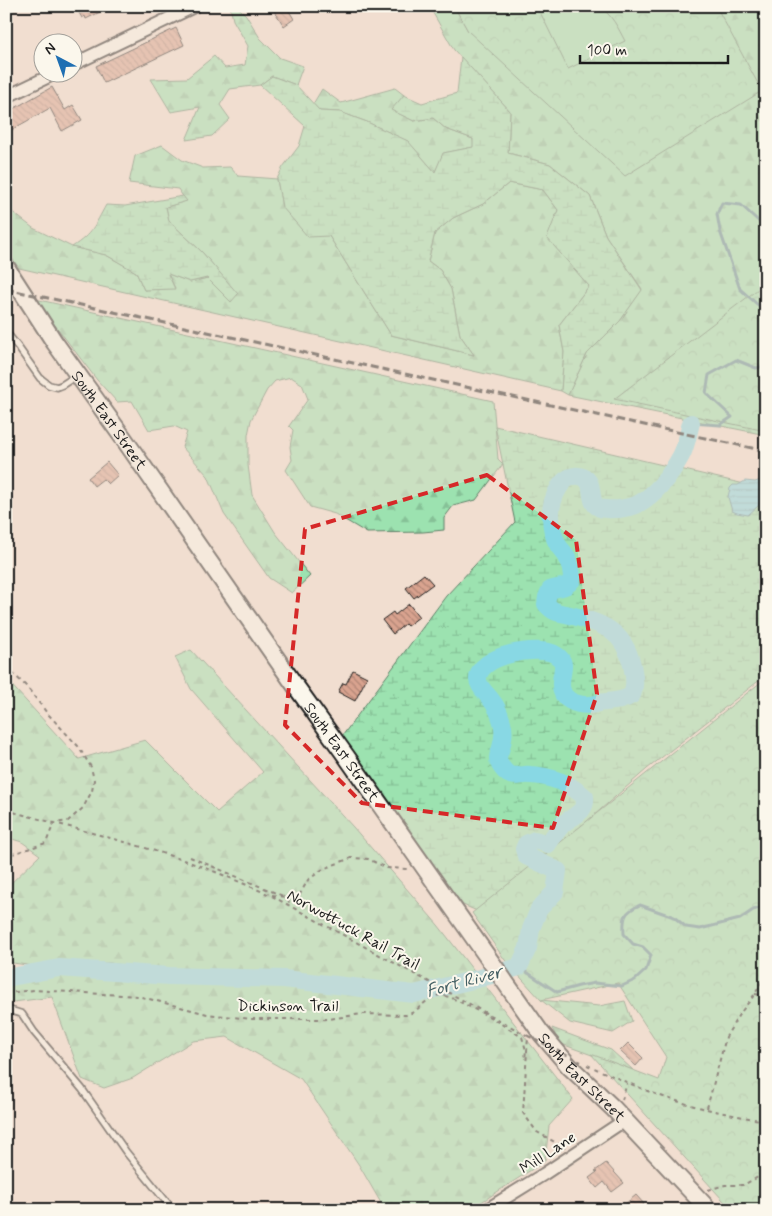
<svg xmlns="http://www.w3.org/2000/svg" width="772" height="1216" font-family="Mynerve,sans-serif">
<defs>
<pattern id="forest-firs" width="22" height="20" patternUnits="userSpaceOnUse" patternTransform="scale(1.25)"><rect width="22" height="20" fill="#9ce2b0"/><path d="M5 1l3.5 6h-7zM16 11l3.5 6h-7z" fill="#86c197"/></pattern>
<pattern id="wetland-marsh" width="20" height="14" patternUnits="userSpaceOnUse" patternTransform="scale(1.25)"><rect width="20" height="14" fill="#9ce2b0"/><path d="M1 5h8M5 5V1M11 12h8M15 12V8" fill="none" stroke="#86c197"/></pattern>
<pattern id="park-crowns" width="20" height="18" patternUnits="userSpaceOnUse" patternTransform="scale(1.25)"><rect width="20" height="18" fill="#9ce2b0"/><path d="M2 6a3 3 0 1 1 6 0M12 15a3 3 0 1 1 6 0" fill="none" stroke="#86c197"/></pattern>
<pattern id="water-rules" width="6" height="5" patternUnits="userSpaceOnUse" patternTransform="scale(1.25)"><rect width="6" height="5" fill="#88d8e4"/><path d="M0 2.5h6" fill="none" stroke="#75b9c3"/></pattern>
<pattern id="building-back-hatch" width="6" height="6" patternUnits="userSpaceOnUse" patternTransform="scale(1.25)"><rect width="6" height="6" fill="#d9a38f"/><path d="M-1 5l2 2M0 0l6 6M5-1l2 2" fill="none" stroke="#af8474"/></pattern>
</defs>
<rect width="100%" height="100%" fill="#f1ded0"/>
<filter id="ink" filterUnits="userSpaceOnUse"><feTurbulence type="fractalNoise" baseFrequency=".02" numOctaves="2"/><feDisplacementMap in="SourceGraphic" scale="10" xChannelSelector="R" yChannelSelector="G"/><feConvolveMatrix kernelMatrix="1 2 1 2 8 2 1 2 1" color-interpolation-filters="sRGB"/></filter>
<g filter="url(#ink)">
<!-- forest -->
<path fill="url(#forest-firs)" stroke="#5c7f66" d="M230 6H237L246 15 260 38 280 58 303 66 296 85 272 76 260 85 230 89 220 105 230 119 212 136 186 140 200 107 171 112 151 79 187 78 214 56 225 68 245 65 248 46 233 20Z
M429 6H454L468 31 685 6H766V435L568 395 587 354 620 321 642 289 606 236 590 196 550 164 508 153 510 111 454 50Z
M395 88 404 95 392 110 414 121 433 118 446 129 473 139 474 147 444 153 435 172 407 141 367 122 340 112 320 111 313 104 322 89 341 103Z
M162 145 182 160 203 168 230 167 238 176 277 179 282 207 329 236 391 335 474 355 460 335 451 289 440 270 428 261 435 233 453 218 483 204 509 183 543 190 558 210 548 238 589 286 559 325 564 352 561 391 19 268 6 250V207L33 228 72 247 106 255 136 272 144 290 175 288 168 274 190 282 208 278 238 295 202 252 169 221 166 207 186 201 178 189 129 183 135 156Z
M35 299 493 401 498 459 503 464 476 500 453 506 444 518V530L423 532 367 533 335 514 310 507 286 470 292 460 290 447 293 430 289 426 308 399 302 384 291 377 275 381 267 390 251 420 248 435V465L252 495 275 532 310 576 292 593 269 578 224 514 208 476 182 447 187 432 174 426 149 430 132 401 117 402 97 380Z
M191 650 353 827 438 925 573 1099 549 1126 545 1161 469 1210H385L359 1165 301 1079 227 1037 193 1041 133 1078 104 1088 82 1079 52 997 6 1003V977L88 974 119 980 123 965 110 963H70L41 967 13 963 6 964V888L40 855 22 842 6 837V679L79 759 145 740 217 812 263 772 191 689 175 657Z
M541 1000 599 1006 625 1001 632 1021 613 1033 570 1023Z
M552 1028 611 1050 633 1070 559 1043Z"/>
<!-- wetland -->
<path fill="url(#wetland-marsh)" stroke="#5c7f66" d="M461 57 510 111 508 153 550 164 590 196 606 236 642 290 620 321 587 354 568 395 561 391 564 352 559 325 589 286 547 238 558 210 543 190 509 183 483 204 453 218 435 233 428 261 440 270 451 289 460 335 474 355 391 335 329 236 308 237 282 207 277 179 283 167 299 146 305 126 260 85 272 76 296 85 320 111 340 112 367 122 408 141 435 172 443 153 473 147V139L446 129 433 118 414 121 391 110 404 95 422 103 457 93Z
M183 196 187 201 166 207 169 221 202 252 238 294 231 302 207 278 190 282 168 274 175 289 144 290 136 272 106 255 72 247C92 234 95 225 106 205L125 206Z
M495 426 766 489V675L647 769 482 913 463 905 337 743 446 596 515 522Z"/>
<!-- park -->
<path fill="url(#park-crowns)" stroke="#5c7f66" d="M454 6H716L762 91 625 176 468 31Z
M766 283V431L614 399Z
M766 678V1210H732L591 1054 659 1080 666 1057 618 983 541 1000 505 960 472 913Z"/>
<!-- pitch -->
<path fill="#9ce2b0" stroke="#5c7f66" d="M552 6H598C612 14 618 28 625 41L568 69 540 12Z"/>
<!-- water -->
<path fill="url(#water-rules)" stroke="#5d8d94" d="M761 480 764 481 766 483V495L758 506 748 515 737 513 732 511 728 497 730 488 733 485H738L745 481 755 482Z"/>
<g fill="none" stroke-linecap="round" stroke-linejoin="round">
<!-- stream -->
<path stroke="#5d8d94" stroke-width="3" d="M766 228 741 205 722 203 717 214 720 231 740 289 766 312
M691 423 720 425 732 417 706 393 709 375 736 360 756 368 766 366
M519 967 557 992 579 986 595 983 622 986 635 980 646 970 651 955 643 947 633 944 624 934C623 917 624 912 640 905L674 917 686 927 700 929 740 919 753 910 766 906"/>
<!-- river -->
<path stroke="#88d8e4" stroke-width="18" d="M6 978 59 968 169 976 284 979 414 994 477 979 519 967 528 948 531 929 539 909 555 892 558 871 526 856 524 849 526 844 535 840 548 844C553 837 557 830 563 824 573 816 587 812 585 797 569 783 551 776 530 775 523 774 514 778 508 774 504 771 498 764 498 758 498 757 499 752 500 751 503 741 505 732 502 722 500 715 497 707 492 701 488 695 479 688 478 680 476 655 540 644 556 655 569 663 560 673 561 685 561 700 576 705 588 705 592 705 596 704 599 703 610 701 622 702 632 695 636 685 634 675 632 665 624 630 601 623 570 615 558 612 555 614 546 604L547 597 550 590C561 586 565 589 572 580 572 573 570 563 567 557 565 553 560 549 558 545 553 536 551 525 551 515 550 500 563 469 583 477 597 483 586 502 600 508 606 510 613 509 619 509 625 508 633 507 638 504 656 494 671 474 681 456 686 447 688 434 691 423"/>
</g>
<!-- building -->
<path fill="url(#building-back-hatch)" stroke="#1c1c1c" d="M88 6H98L100 12 86 19 85 16 82 18 78 11Z
M271 6H286L294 19 284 26Z
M176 28 184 45 104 83 96 66Z
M52 87 65 110 73 105 82 120 62 131 50 108 6 133V113Z
M107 462 118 475 108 484 103 479 94 486 88 478Z
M424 574 433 584 414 598 406 588Z
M409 604 419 617 407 626 405 624 393 634 382 620 393 612 395 615Z
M353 670 367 677 355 701 338 692 343 683 346 684Z
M628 1043 643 1058 636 1066 620 1051Z
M606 1163 624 1183 612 1192 604 1182 597 1188 589 1178 597 1172 595 1171Z
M636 1195 644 1204 642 1206 645 1210H628L624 1205Z"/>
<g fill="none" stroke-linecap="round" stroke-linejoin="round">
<!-- service casing -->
<g stroke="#1c1c1c" stroke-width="9">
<path id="service" d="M6 332 18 347 40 378 49 385 57 387 62 385 76 376
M6 1010H9L22 1014 34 1032 82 1089 126 1152 173 1210"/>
</g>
<!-- minor casing -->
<g stroke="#1c1c1c" stroke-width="15">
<path id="minor" d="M72 65 195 6
M6 97 58 72
M486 1210 544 1174 625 1120"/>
</g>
<!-- secondary casing -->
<g stroke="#1c1c1c" stroke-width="20">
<g id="secondary">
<path id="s1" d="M6 267 55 343 124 439 292 681 346 756 541 1033 569 1066 613 1108 709 1210"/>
</g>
</g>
<!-- path -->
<path stroke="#1c1c1c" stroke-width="2" stroke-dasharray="4 4" stroke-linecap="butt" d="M6 667 27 687 47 713 78 746 91 767 94 780 92 791 83 808 68 821 54 823 46 843 6 856
M6 810C71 828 137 843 200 866 224 875 247 885 270 895L528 1036 523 1113 537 1132 565 1148
M190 857 283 896
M272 895 285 897 289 902 299 896 308 880 323 869 351 858 368 859 387 868 409 869
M6 993 34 990 138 996 207 1014 251 1019H329L362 1014 406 1015 414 1012 429 999 439 995 450 997 490 1017 522 1037 526 1050 525 1059
M755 994 766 996
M587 1065C611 1075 634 1086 658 1095 693 1107 730 1115 766 1121
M622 1100 627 1083
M707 1108 726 1037 738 1016 755 994 766 975
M708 1190 725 1185H743L766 1173"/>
<!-- service -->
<use href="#service" stroke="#fbf7ec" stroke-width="5.5"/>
<!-- minor -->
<use href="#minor" stroke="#fbf7ec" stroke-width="11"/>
<!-- secondary -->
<use href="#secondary" stroke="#fbf7ec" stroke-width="16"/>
<!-- rail -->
<path stroke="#1c1c1c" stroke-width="3" stroke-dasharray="8 4" stroke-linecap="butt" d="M6 289 766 451"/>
<!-- path-bridge -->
<path stroke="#1c1c1c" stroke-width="2" stroke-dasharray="4 4" stroke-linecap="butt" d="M528 1036 581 1062"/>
</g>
</g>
<!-- marked area -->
<path d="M0 0H772V1216H0ZM487 475 576 540 597 694 553 828 362 803 285 725 305 529Z" fill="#f1ded0" fill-opacity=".55" fill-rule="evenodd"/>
<path fill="none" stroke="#d62828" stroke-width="4" stroke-dasharray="10 6" stroke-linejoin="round" d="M487 475 576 540 597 694 553 828 362 803 285 725 305 529Z"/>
<g text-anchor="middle" stroke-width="4" stroke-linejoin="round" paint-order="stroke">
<!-- street labels -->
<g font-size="16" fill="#1c1c1c" stroke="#fbf7ec">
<text dy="6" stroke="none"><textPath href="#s1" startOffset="185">South East Street</textPath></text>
<text dy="6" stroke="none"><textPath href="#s1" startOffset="590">South East Street</textPath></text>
<text transform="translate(354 929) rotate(29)" y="6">Norwottuck Rail Trail</text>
<text x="288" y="1011">Dickinson Trail</text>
<text dy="6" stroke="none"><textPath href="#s1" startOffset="995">South East Street</textPath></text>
<text transform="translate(547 1152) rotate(-33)" y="6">Mill Lane</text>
</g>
<!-- water labels -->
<g font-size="18" font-style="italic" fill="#425e62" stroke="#fbf7ec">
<text transform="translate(464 981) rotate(-15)" y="6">Fort River</text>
</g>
</g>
<!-- margin -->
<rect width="772" height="1216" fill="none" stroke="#fbf7ec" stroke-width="25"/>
<rect x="12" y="12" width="747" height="1191" fill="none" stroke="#1c1c1c" stroke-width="2" filter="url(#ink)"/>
<!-- north arrow -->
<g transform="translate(58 58) rotate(319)"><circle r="24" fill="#fbf7ec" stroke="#a29f99"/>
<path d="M0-4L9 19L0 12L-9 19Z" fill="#1f6fb2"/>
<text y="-8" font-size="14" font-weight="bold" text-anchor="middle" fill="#1c1c1c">N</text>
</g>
<!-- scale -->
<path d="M580 55v8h148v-8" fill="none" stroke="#1c1c1c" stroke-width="2.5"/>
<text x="587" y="55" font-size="15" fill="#1c1c1c" stroke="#fbf7ec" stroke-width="4" paint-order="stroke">100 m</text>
</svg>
